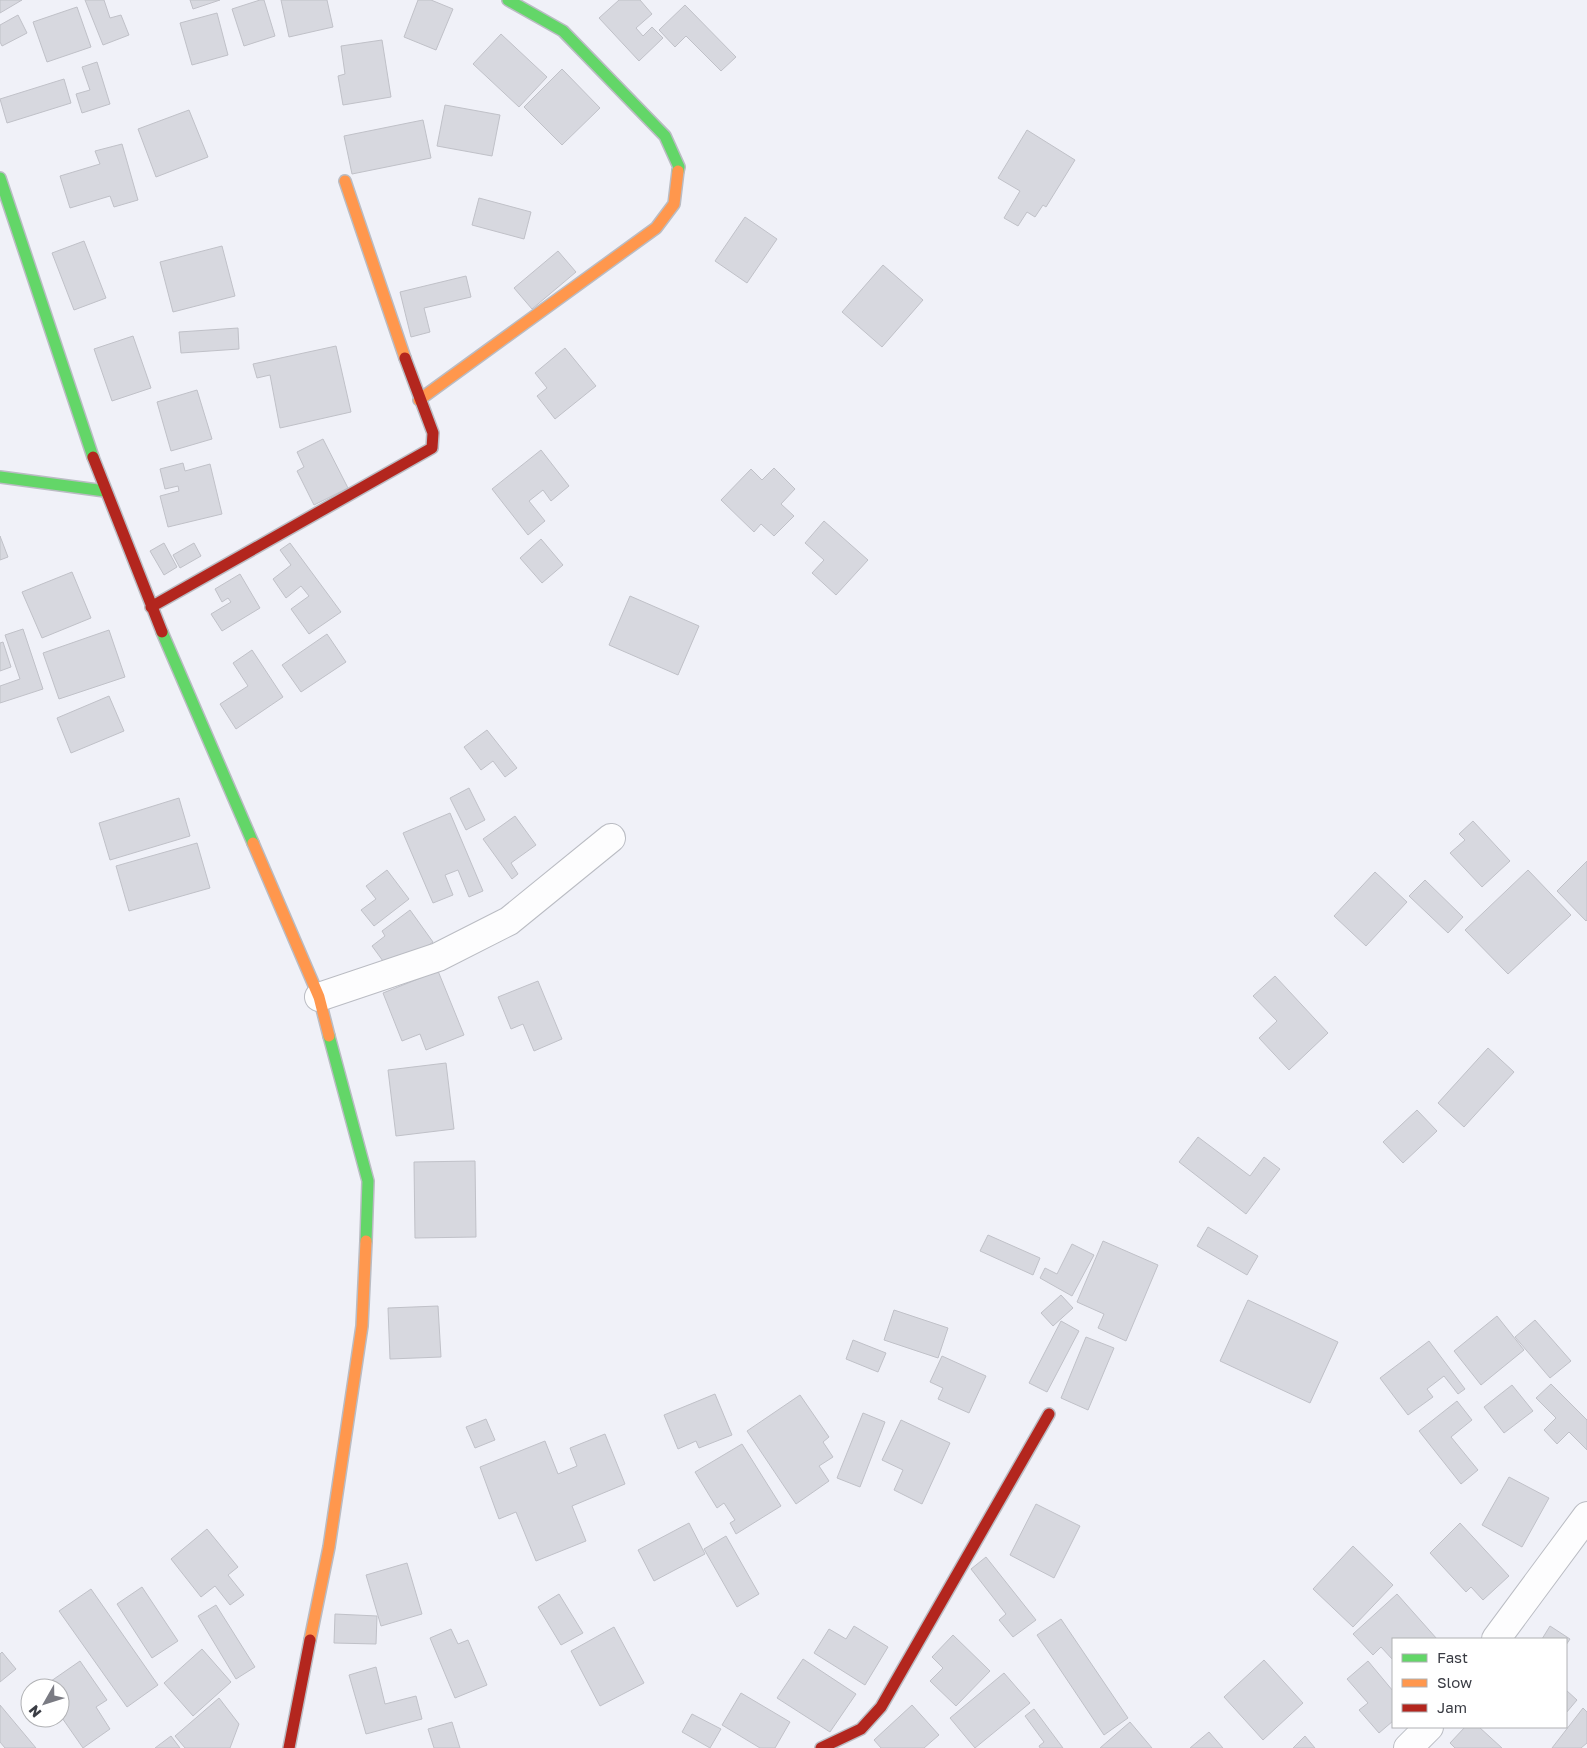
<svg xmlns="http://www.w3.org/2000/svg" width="1587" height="1748" font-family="'Golos Text',sans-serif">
<rect width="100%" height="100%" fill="#f0f1f8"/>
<!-- building -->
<path fill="#d7d8df" stroke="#c0c1c8" d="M0 0H22L0 13Z
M85 0H104L110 18 121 15 129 35 103 45Z
M190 0H220L193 9Z
M260 0H264L275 36 244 46 232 9Z
M281 0H327L333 27 289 37Z
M418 0H431L453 9 436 50 404 37Z
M619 0H640L652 14 636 28 643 36 652 27 663 38 639 61 599 18Z
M685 5 736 57 721 71 686 36 675 47 659 30Z
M77 7 91 47 47 62 33 22Z
M217 13 228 55 192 65 180 23Z
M18 15 27 33 2 46 0 42V25Z
M501 34 547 77 519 107 473 64Z
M382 40 391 97 343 105 338 76 345 74 341 46Z
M97 62 110 104 82 113 76 94 90 90 82 67Z
M562 69 600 108 562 145 524 107Z
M64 79 71 103 7 123 0 99Z
M445 105 500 115 492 156 437 146Z
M189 110 208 157 156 177 138 129Z
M423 120 431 158 352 174 344 136Z
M1027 130 1075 160 1046 207 1043 205 1035 217 1027 212 1018 226 1004 218 1020 191 998 178Z
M122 144 138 200 114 207 110 196 70 208 60 176 100 164 95 151Z
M479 198 531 212 524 239 472 225Z
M745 217 777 239 747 283 715 261Z
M84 241 106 298 74 310 52 253Z
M222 246 235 296 173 312 160 262Z
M558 251 576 272 532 309 514 288Z
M883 265 923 300 882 347 842 312Z
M466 276 471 297 424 308 430 332 411 337 400 292Z
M238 328 239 349 181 353 179 332Z
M133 336 151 388 112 401 94 349Z
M336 346 351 412 280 428 270 375 257 378 253 364Z
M565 348 596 386 555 419 537 396 547 388 535 373Z
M197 390 212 439 171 451 157 402Z
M323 439 348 488 314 505 297 471 304 467 297 452Z
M541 450 569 486 551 501 543 490 529 501 545 521 528 535 492 489Z
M183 463 185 471 210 464 222 514 168 527 160 496 179 491 178 486 165 489 160 469Z
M774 468 795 489 781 504 794 516 774 536 761 524 754 532 721 500 751 469 762 480Z
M824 521 868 560 836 595 812 573 824 560 805 543Z
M0 536 8 557 0 560Z
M541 539 563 565 542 583 520 558Z
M164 543 177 567 164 575 150 551Z
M194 543 201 556 180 568 173 555Z
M290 543 341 612 309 634 291 609 309 596 301 586 286 598 273 579 291 565 280 550Z
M72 572 91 618 42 638 22 592Z
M240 574 260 608 222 631 211 614 231 602 228 598 222 602 215 589Z
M630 596 699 626 678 675 609 645Z
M23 629 43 689 0 703V686L20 679 5 635Z
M109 630 125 677 59 699 43 653Z
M327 634 346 662 301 692 282 665Z
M3 642 11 667 0 671V643Z
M252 650 283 697 236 729 220 704 248 686 233 663Z
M109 696 124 731 71 753 57 718Z
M487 730 517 768 505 777 493 761 481 770 464 747Z
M469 788 485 820 466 830 450 798Z
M179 798 190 836 110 860 99 823Z
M450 813 483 891 469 897 458 870 445 875 453 895 433 903 403 833Z
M515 816 536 845 511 863 518 874 512 879 483 839Z
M1473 821 1510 861 1482 887 1450 853 1465 840 1459 834Z
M197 843 210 888 129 911 116 866Z
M1587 861V920L1586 921 1557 891Z
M387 870 409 899 374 926 361 910 376 899 366 886Z
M1528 870 1571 915 1508 974 1465 930Z
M1375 872 1407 902 1366 946 1334 916Z
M1425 880 1463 917 1448 933 1409 896Z
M410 910 433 942 391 972 372 946 385 936 382 931Z
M438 971 464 1035 426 1050 420 1034 402 1041 383 993Z
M1275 976 1328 1033 1289 1070 1259 1038 1277 1021 1253 996Z
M538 981 562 1039 534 1051 523 1024 511 1029 498 997Z
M1488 1048 1514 1072 1464 1127 1438 1103Z
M446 1063 454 1129 396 1136 388 1070Z
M1417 1110 1437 1131 1403 1163 1383 1142Z
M1198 1137 1250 1176 1264 1157 1280 1169 1246 1214 1179 1162Z
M475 1161 476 1237 415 1238 414 1162Z
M1208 1227 1258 1256 1247 1275 1197 1246Z
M988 1235 1040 1258 1033 1275 980 1251Z
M1103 1241 1158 1265 1126 1341 1098 1328 1104 1314 1077 1302Z
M1072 1244 1094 1255 1072 1296 1040 1278 1045 1268 1057 1274Z
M1061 1295 1073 1308 1053 1326 1041 1313Z
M1248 1300 1338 1342 1310 1403 1220 1361Z
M438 1306 441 1357 390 1359 388 1308Z
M894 1310 948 1328 938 1358 884 1340Z
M1497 1316 1524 1350 1481 1385 1454 1351Z
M1535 1320 1571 1361 1550 1378 1515 1337Z
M1061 1321 1079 1331 1047 1392 1029 1383Z
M1086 1337 1114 1348 1088 1410 1061 1398Z
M853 1340 886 1353 878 1372 846 1359Z
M1429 1341 1465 1389 1458 1394 1444 1376 1427 1389 1433 1397 1408 1415 1380 1378Z
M942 1356 986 1376 969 1413 938 1399 943 1388 930 1382Z
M1551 1384 1587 1420V1450L1569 1432 1557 1444 1544 1430 1556 1418 1536 1398Z
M1512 1385 1533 1411 1504 1433 1484 1407Z
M715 1394 732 1435 699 1448 696 1441 678 1449 664 1415Z
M800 1395 829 1437 823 1442 833 1457 819 1466 829 1481 796 1504 747 1431Z
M1457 1401 1472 1420 1451 1437 1478 1470 1461 1484 1419 1431Z
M863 1413 885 1422 860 1487 837 1478Z
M486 1419 495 1440 475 1448 466 1427Z
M901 1420 950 1443 922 1504 894 1490 903 1470 882 1460Z
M605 1434 625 1484 572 1506 586 1541 536 1561 516 1512 499 1519 480 1467 545 1441 558 1474 577 1466 570 1448Z
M742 1444 781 1506 736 1534 730 1523 735 1520 724 1503 717 1508 695 1472Z
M1509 1477 1549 1498 1522 1547 1482 1525Z
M1036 1504 1080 1526 1054 1578 1010 1555Z
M689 1523 705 1554 654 1581 638 1550Z
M1460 1523 1509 1576 1483 1600 1471 1587 1466 1592 1430 1553Z
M207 1529 238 1567 228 1575 244 1595 230 1605 215 1586 201 1597 171 1559Z
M726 1536 759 1594 737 1607 704 1549Z
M1353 1546 1393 1585 1353 1627 1313 1589Z
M986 1557 1036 1620 1013 1637 999 1620 1006 1614 971 1569Z
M407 1563 422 1614 381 1626 366 1575Z
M142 1587 178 1641 152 1658 117 1604Z
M91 1589 158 1685 127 1707 59 1611Z
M559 1594 583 1633 561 1645 538 1607Z
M1397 1594 1437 1639H1393V1660L1381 1647 1373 1655 1353 1634Z
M216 1605 255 1667 236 1679 198 1616Z
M335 1614 377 1616 376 1644 334 1643Z
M1061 1619 1128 1718 1104 1735 1037 1635Z
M854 1626 888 1647 865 1685 814 1653 829 1629 846 1639Z
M1550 1626 1570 1639 1566 1645V1639H1542Z
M614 1627 644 1683 600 1706 571 1651Z
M451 1629 458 1644 468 1640 487 1685 455 1698 430 1638Z
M953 1635 990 1671 956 1706 930 1681 943 1668 932 1657Z
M202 1649 231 1682 193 1716 164 1683Z
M2 1652 16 1669 0 1682V1654Z
M803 1659 856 1694 830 1732 777 1698Z
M1264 1660 1303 1703 1263 1740 1224 1697Z
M80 1661 107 1700 96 1707 110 1729 83 1748 60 1715V1688H41Z
M1368 1661 1393 1691V1721L1379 1733 1359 1710 1368 1703 1347 1679Z
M376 1667 385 1704 416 1696 422 1719 366 1734 349 1675Z
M1004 1673 1030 1703 975 1748 950 1718Z
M1566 1690 1577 1700 1566 1713Z
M741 1693 790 1722 775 1748H760L722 1725Z
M219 1698 239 1724 230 1748H185L175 1736Z
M0 1705 36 1748H5L0 1742Z
M912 1705 939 1735 924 1748H881L874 1740Z
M1583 1708 1587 1712V1743L1581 1748H1552Z
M1034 1709 1063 1748H1040L1039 1746 1044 1742 1025 1716Z
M692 1714 721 1729 710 1748 682 1732Z
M452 1722 460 1748H434L428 1729Z
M1130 1722 1152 1748H1100Z
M1465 1727H1479L1502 1748H1455L1450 1743Z
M1209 1732 1223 1748H1190Z
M171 1736 180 1748H155Z
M1305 1736 1315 1748H1293Z"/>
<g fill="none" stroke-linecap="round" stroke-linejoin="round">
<!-- street casing -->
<g stroke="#babcc3" stroke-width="30">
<path id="street" d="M319 997 438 957 509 921 611 838
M1496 1639 1587 1516
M1408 1748 1429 1727"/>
</g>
<!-- fast casing -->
<g stroke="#babcc3" stroke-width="14">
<path id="fast" d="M508 0 563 31 665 136 679 167 678 171
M0 178 93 457
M0 477 105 491
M162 632 253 843
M329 1036 368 1181 366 1241"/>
</g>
<!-- slow casing -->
<g stroke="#babcc3" stroke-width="14">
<path id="slow" d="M345 181 405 358
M419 400 656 228 674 204 678 171
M253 843 319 997 329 1036
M310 1640 329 1547 362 1326 366 1241"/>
</g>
<!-- jam casing -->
<g stroke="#babcc3" stroke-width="14">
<path id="jam" d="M93 457 162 632
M151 607 432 448 433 433 405 358
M289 1748 310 1640
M821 1748 861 1729 881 1707 1049 1414"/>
</g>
<!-- street -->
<use href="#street" stroke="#fdfdfe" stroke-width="28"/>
<!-- fast -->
<use href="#fast" stroke="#63d668" stroke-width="11"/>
<!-- slow -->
<use href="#slow" stroke="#ff974d" stroke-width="11"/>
<!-- jam -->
<use href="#jam" stroke="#b3261e" stroke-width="11"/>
</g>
<!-- legend -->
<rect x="1392" y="1638" width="175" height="90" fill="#ffffff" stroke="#b0b1b4"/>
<rect x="1402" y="1654" width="25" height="8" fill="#63d668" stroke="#b0b1b4"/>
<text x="1437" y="1663" font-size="15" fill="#3a3c44">Fast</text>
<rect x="1402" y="1679" width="25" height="8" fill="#ff974d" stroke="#b0b1b4"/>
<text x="1437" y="1688" font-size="15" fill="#3a3c44">Slow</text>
<rect x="1402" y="1704" width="25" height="8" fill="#b3261e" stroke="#b0b1b4"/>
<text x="1437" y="1713" font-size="15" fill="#3a3c44">Jam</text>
<!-- north arrow -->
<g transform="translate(45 1703) rotate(231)"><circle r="24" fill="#ffffff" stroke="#b0b1b4"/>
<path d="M0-4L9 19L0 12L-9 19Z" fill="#7a7b83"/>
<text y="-8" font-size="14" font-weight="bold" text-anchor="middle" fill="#3a3c44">N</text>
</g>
</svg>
